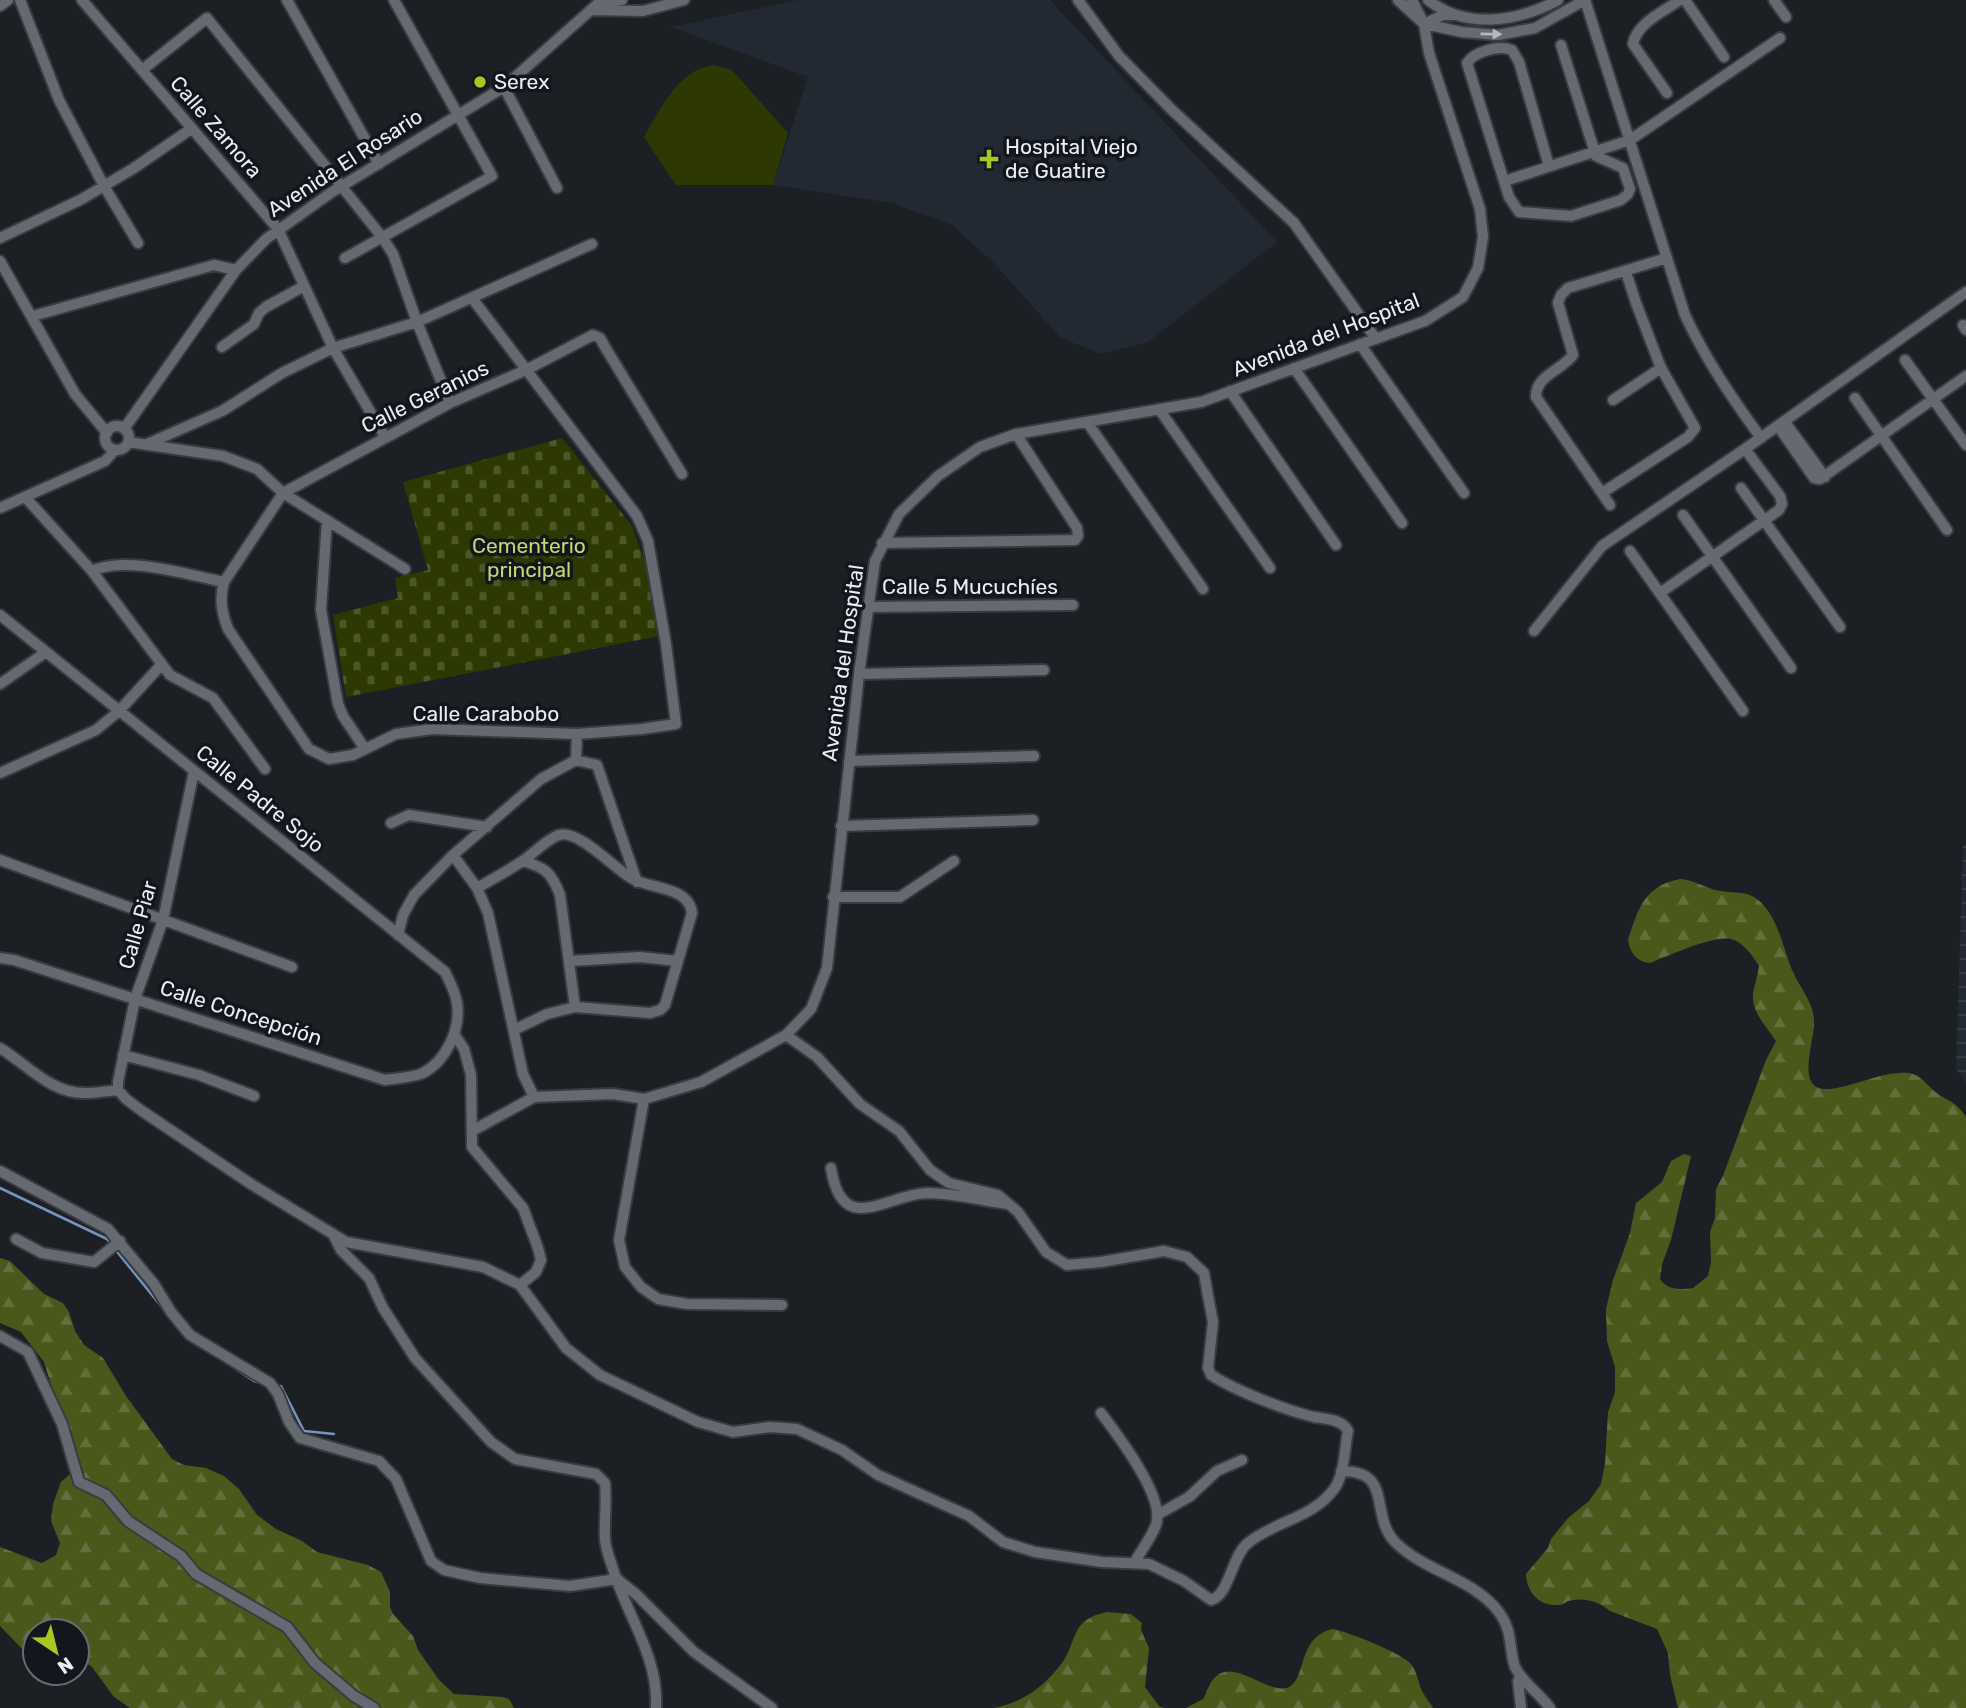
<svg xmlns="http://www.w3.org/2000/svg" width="1966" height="1708" font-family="Rubik,sans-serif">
<defs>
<pattern id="industrial-grid" width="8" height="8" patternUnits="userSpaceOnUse" patternTransform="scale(1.75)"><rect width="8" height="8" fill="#222933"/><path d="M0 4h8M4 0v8" fill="none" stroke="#383e47"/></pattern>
<pattern id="forest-firs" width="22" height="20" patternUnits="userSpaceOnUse" patternTransform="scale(1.75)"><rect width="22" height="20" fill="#49581b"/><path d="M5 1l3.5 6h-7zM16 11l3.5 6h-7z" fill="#63703d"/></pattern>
<pattern id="cemetery-stones" width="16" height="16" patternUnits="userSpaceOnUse" patternTransform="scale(1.75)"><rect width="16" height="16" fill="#2d3901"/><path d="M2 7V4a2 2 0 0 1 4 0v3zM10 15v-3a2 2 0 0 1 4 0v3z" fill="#4c5626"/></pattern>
</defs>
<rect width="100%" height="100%" fill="#1c2025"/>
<!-- built -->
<path fill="#222933" d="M798 0H1050L1277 242 1148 342 1101 354 1061 338 992 261 952 225 892 203 773 185 808 77 671 27Z"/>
<!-- industrial -->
<path fill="url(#industrial-grid)" d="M1966 844V1083L1956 1069 1963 847Z"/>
<!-- forest -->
<path fill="url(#forest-firs)" d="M1680 879C1692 880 1703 886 1715 890 1724 892 1733 892 1742 893 1775 898 1782 946 1792 970 1800 989 1815 1003 1814 1024 1814 1038 1801 1076 1815 1086 1833 1099 1884 1066 1913 1074 1923 1077 1929 1088 1938 1094 1951 1102 1957 1103 1966 1117V1708H1678L1670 1675 1668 1653 1657 1629 1610 1611C1599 1601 1583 1597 1568 1601 1565 1603 1562 1605 1558 1605 1538 1606 1527 1592 1526 1574L1548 1548 1551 1539 1568 1518 1589 1501 1601 1484 1605 1463 1608 1412 1615 1392V1367L1607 1341 1606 1309 1613 1280 1630 1233 1636 1203 1662 1182 1671 1161 1684 1154 1691 1156 1671 1240 1662 1264 1660 1279C1667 1290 1681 1290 1693 1288L1708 1276 1711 1262 1710 1232 1715 1218 1716 1189 1723 1176 1766 1060 1776 1041C1767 1027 1751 1012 1753 994 1754 985 1758 976 1759 966 1753 956 1743 942 1731 939 1713 935 1668 956 1650 963 1637 962 1630 953 1628 940 1638 909 1644 886 1680 879Z
M0 1258 10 1261 44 1294 63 1303 69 1312 75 1331 84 1345 103 1358 126 1396 172 1459 184 1465 206 1468 224 1476 239 1489 257 1515 276 1529 302 1541 317 1552 368 1565 381 1572 390 1592V1607L393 1614 413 1636 418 1650 439 1680 454 1694 503 1697 509 1699 514 1708H130L114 1697 92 1667 82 1660 77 1661V1631H35V1660L31 1658 0 1626V1547L42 1563 56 1555 60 1543 51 1521 53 1504 61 1482 77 1468 44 1362 21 1332 0 1323Z
M1107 1612 1131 1614 1142 1623 1141 1630 1149 1648 1145 1687 1159 1706 1164 1708H994C1022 1703 1045 1686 1062 1663 1078 1641 1069 1620 1107 1612Z
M1332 1629C1347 1631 1403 1654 1411 1664 1417 1672 1418 1681 1421 1689 1424 1696 1430 1702 1433 1708H1186L1203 1699C1206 1695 1207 1689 1210 1684 1229 1650 1267 1697 1289 1687 1307 1678 1297 1638 1332 1629Z"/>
<!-- cemetery -->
<path fill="url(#cemetery-stones)" d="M562 438 632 526 649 573 664 635 346 697 333 615 398 598 395 578 428 570 403 482Z"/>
<!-- pitch -->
<path fill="#2d3901" d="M714 65 732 70 788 133 773 185H676L644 137C660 110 678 69 714 65Z"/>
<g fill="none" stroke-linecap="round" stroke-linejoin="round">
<!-- stream -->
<path stroke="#7694c0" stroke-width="2.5" d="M0 1188 107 1239 110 1243
M114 1248 165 1311
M173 1322 184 1335
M225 1362 254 1381 261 1383
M281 1386 304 1431 334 1434"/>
<!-- minor casing -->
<g stroke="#393b40" stroke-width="14">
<path id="minor" d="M20 0 59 100 104 186 138 243
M82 0 278 229 333 348 385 437
M287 0 379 164
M1078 0 1119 56 1172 110 1294 223 1376 339
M1398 0 1424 24 1462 32 1498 35 1535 28 1585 0
M1428 0C1467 30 1517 22 1558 0
M1585 0 1685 315C1706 360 1732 398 1761 438
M1685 0 1724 57
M1774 0 1786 17
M601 2 622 0
M0 6 8 0
M591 10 643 11 684 0
M1424 24 1443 15H1453
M142 70 207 18 382 237 393 254 417 322 450 403
M504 87 557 188
M1667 93 1633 44C1637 23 1663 12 1680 0
M1549 166 1519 62 1512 50C1499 45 1475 51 1467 63L1509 197 1519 212 1571 216 1621 200 1628 194 1630 189 1623 168 1596 156 1561 45
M1505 181 1630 140 1780 38
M0 238 82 199 134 168 191 129
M345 258 492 176 394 0
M0 261 75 394 107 433
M472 298 637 516 648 541 666 644 676 724 642 729 577 734 432 729 396 734 353 755 329 759 309 749 228 629C222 613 219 599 224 582L283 493 450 403 526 370 593 335 600 338 605 347 682 474
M33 316 214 265 236 270
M1963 325 1966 330
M1360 344 1464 493
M222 347 254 324 259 313 266 307 304 286
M1905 360 1966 445
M1294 368 1402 523
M1230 391 1336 545
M1855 398 1947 530
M1613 400 1661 368
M1159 409 1270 568
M1784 421 1825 477
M1087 422 1203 589
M1778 426 1814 478 1820 479 1966 376
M105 438a12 12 0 1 1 24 0a12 12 0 1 1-24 0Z
M124 429 236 270 266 239 332 192 504 87 602 0
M128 442 223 456 257 469 283 493 405 569
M147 444 222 411 282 373 333 348 417 322 592 244
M1741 488 1840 627
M1602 493 1688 437 1695 428 1661 368 1636 303 1626 272
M26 498 92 571 170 675 213 698 265 769
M1610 505 1536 397C1535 376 1562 370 1573 355L1558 303 1561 295 1568 288 1667 258
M0 508 105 461 115 450
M1683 515 1791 668
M327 520 321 610 338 704 343 716 365 749
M882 543 1075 540 1078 536 1077 528 1016 434
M1630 551 1743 711
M92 571C125 555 188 575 224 582
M1660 593 1779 510 1782 504 1780 496 1745 449
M869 607 1073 605
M0 615 445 972C450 982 455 991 457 1003 461 1029 446 1061 423 1073 412 1078 396 1078 385 1080L14 960 0 958
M1534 631 1602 546 1745 449 1966 292
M859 674 1044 670
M0 684 46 652
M576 760 577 734
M849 761 1034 756
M0 773 96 730 119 711 162 664
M391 823 409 815 487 827
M841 826 1033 820
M453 855 477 888 488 913 523 1074 534 1097
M0 860 292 967
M523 861C546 868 551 872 560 895L575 1007
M477 888C493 879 509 870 524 860 534 853 547 839 559 835 578 829 614 868 631 878 649 889 689 886 692 913L665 1005 660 1010 650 1013 575 1007 547 1014 514 1030
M833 897H900L954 861
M398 935 403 915 414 895 453 855 541 779 576 760 597 765 637 882
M569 961 640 957 677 961
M454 1034 464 1049 471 1075 472 1147 523 1208 538 1248 541 1260 536 1272 520 1285
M0 1048C28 1065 51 1094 86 1093 96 1093 108 1091 118 1090
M123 1055 199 1075 254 1096
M118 1090 126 1099 142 1111 251 1184 346 1242 483 1267 520 1285 566 1348 600 1375 698 1422 733 1432 770 1427 797 1429 842 1450 878 1475 969 1516 1003 1542 1035 1552 1102 1562 1149 1564 1184 1581 1211 1600C1229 1596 1232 1555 1248 1543 1275 1521 1313 1518 1334 1489 1345 1474 1344 1450 1348 1431 1342 1419 1326 1419 1314 1417 1285 1410 1236 1391 1211 1375L1208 1368 1213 1322 1208 1296 1204 1273 1187 1257 1164 1251 1101 1262 1067 1265 1046 1252 1018 1212 998 1195 949 1183 930 1170 899 1131 860 1104 817 1057 786 1035
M118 1090V1082L135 999 163 920 194 771
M644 1099 619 1240 625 1267 641 1287 658 1299 687 1304 782 1305
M472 1131 534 1097 613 1094 644 1099 701 1082 786 1035 811 1009 827 968 859 674 875 561 899 514 938 476 980 447 1016 434 1201 402 1425 321 1463 297 1478 268 1483 237 1480 209 1429 53 1424 24 1412 0
M831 1168C842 1239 886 1194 928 1193 953 1193 983 1201 1008 1204
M0 1171 108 1229 154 1284 171 1312 190 1335 270 1383 278 1394 289 1422 300 1438 379 1461 396 1479 431 1561 444 1570 480 1578 570 1586 617 1579 637 1595 694 1652 772 1708
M334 1236 341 1250 369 1278 383 1308 415 1358 491 1442 515 1459 596 1474 605 1483C607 1502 604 1519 605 1538 605 1548 610 1559 613 1569 627 1616 659 1657 656 1708
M16 1239 42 1253 94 1262 120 1241
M0 1336 28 1352 62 1424 79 1482 106 1495 128 1521 181 1556 196 1574 287 1627 315 1663 354 1696 374 1708
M1101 1413C1117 1434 1166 1498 1156 1525 1151 1538 1141 1551 1134 1563
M1341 1471C1395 1471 1368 1515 1396 1543 1426 1572 1472 1578 1498 1611 1514 1632 1508 1647 1515 1667 1522 1682 1540 1694 1550 1708
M1157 1515 1189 1497 1217 1471 1242 1460
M1521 1676 1518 1681 1521 1708"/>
</g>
<!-- minor -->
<use href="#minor" stroke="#656a71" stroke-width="10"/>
</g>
<!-- one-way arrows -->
<defs><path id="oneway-solid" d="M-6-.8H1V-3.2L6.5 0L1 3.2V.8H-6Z" transform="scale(1.75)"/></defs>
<use fill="#b6b9be" href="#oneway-solid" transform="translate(1491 34) rotate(1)"/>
<!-- markers -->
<g fill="#a6c821" stroke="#13161c" stroke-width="2.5">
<circle cx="480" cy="82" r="7"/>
<path d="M985.5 148.5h7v7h7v7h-7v7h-7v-7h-7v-7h7z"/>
</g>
<g text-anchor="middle" stroke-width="7" stroke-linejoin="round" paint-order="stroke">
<!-- poi labels -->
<g font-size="21" fill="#eceef2" stroke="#13161c" text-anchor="start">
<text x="494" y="89">Serex</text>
<text x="1005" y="154">Hospital Viejo<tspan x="1005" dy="24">de Guatire</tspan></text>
</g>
<!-- street labels -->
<g font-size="21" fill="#eceef2" stroke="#13161c">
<text transform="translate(216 127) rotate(49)" y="7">Calle Zamora</text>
<text transform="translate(345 163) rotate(-33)" y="7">Avenida El Rosario</text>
<text transform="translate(1326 335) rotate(-21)" y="7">Avenida del Hospital</text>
<text transform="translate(425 397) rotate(-26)" y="7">Calle Geranios</text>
<text x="970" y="594">Calle 5 Mucuchíes</text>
<text transform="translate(843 663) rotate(-82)" y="7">Avenida del Hospital</text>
<text x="486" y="721">Calle Carabobo</text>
<text transform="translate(260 799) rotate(39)" y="7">Calle Padre Sojo</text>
<text transform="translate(138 925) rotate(-74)" y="7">Calle Piar</text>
<text transform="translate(241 1013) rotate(18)" y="7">Calle Concepción</text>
</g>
<!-- park labels -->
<g font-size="21" fill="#bedb6f" stroke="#13161c">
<text x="529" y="553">Cementerio<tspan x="529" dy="24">principal</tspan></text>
</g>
</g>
<!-- north arrow -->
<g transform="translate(56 1652) rotate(145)"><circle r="33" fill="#13161c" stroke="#6a6c72" stroke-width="2"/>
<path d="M0-5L12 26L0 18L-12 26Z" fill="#a6c821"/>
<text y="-10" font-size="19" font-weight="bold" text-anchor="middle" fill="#eceef2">N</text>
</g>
</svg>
